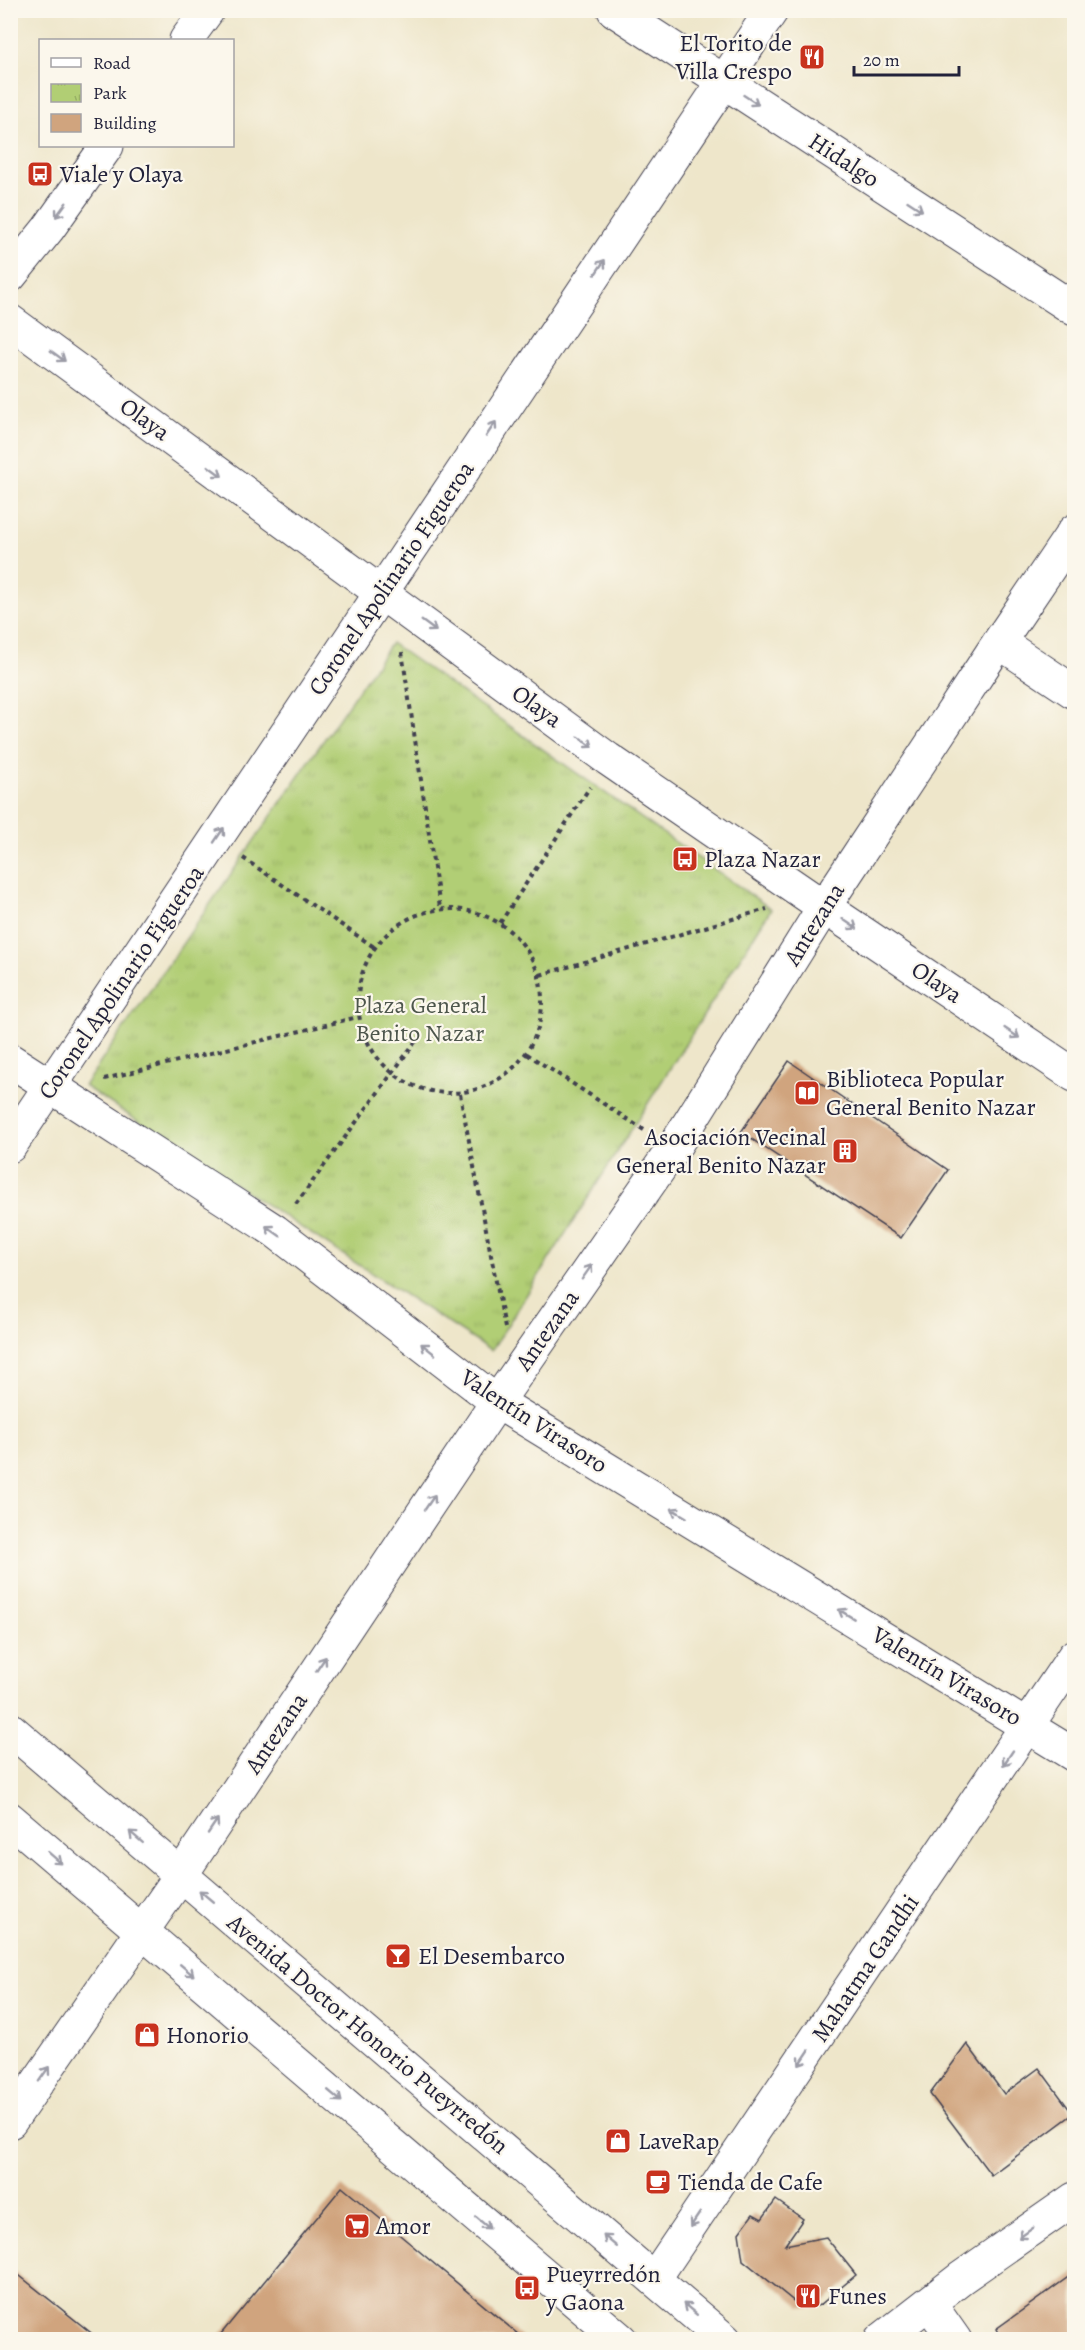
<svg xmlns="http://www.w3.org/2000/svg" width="1085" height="2350" font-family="Alegreya,serif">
<defs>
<pattern id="park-tufts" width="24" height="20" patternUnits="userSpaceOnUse" patternTransform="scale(1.5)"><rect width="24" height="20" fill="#b1ce74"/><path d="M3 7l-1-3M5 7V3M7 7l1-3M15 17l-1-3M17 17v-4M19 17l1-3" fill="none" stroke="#98b165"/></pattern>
</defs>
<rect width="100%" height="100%" fill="#fbf7ec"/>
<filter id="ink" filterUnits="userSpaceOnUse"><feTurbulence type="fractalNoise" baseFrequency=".0167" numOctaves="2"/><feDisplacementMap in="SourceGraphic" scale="12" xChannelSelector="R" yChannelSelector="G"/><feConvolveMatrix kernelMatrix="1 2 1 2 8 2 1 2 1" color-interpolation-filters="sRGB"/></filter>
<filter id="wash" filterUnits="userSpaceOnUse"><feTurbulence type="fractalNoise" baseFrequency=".008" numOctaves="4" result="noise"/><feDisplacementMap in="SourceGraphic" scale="24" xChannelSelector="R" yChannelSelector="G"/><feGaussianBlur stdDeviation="1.35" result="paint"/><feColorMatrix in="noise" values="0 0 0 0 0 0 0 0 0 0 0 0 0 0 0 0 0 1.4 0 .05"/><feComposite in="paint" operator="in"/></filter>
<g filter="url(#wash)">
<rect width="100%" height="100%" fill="#eee6ca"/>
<!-- park -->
<path fill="url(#park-tufts)" stroke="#6a7858" stroke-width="1.5" d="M391 643 771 909 491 1351 84 1086Z"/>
<g id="blocks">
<!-- building -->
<path fill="#d0a47e" d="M789 1061 948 1170 901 1238 741 1132Z
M967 2044 1004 2094 1039 2068 1073 2114 991 2175 930 2094Z
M342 2187 413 2246 525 2340H216Z
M776 2200 803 2219 785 2245 826 2237 856 2275 820 2305 808 2308 801 2307 743 2260 739 2233 753 2214 762 2219Z
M10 2268 100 2340H10Z
M1074 2273V2340H1002L996 2329Z"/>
</g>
</g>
<g filter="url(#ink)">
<use href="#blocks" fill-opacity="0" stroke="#413f50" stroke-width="1.5"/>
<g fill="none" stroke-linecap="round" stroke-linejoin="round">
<!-- minor casing -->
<g stroke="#413f50" stroke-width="35">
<path id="minor" d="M614 10 1074 309
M186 40 208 10
M10 276 48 229 107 146
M10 321 608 759 824 907 1074 1075
M999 642 1074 692
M10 1060 275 1231 497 1402 1074 1755
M10 1146 772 10
M10 2122 181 1875 497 1402 673 1149 824 907 999 642 1074 531
M654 2279 1074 1656"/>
</g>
<!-- major casing -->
<g stroke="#413f50" stroke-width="35">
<path id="major" d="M10 1729 725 2340
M10 1819 621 2340
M929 2303 955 2340
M881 2340 961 2278 1074 2199"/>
</g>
<!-- path -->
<path stroke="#413f50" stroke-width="4" stroke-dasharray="4.5 4.5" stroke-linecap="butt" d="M402 652 440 908
M243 858 374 947
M358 1001a92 92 0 1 1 184 0a92 92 0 1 1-184 0Z
M500 923 590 787
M540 975 767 909
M527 1054 644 1130
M104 1079 358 1017
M460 1094 505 1328
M296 1204 418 1038"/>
<!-- minor -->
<use href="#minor" stroke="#fff" stroke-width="33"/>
<!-- major -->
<use href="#major" stroke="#fff" stroke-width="33"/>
</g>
<!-- one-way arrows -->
<defs><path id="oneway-shaft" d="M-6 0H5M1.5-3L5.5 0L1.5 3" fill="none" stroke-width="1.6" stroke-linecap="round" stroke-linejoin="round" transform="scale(1.5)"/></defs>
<g stroke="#9c9ca7">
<use href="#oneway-shaft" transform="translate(751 100) rotate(33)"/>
<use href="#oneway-shaft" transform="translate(915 206) rotate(33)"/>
<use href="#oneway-shaft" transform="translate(61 210) rotate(126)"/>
<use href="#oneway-shaft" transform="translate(600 267) rotate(-56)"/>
<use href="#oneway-shaft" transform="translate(58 356) rotate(36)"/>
<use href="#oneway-shaft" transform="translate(491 429) rotate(-56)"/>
<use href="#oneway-shaft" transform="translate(215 471) rotate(36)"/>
<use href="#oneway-shaft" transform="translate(429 626) rotate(36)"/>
<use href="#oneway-shaft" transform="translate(586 742) rotate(36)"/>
<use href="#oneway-shaft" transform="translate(219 835) rotate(-56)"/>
<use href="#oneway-shaft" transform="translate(850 924) rotate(34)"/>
<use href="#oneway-shaft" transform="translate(1012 1033) rotate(34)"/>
<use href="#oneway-shaft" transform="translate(273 1231) rotate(-145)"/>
<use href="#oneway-shaft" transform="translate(587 1272) rotate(-55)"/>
<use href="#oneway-shaft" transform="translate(428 1349) rotate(-142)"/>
<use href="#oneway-shaft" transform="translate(430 1502) rotate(-56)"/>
<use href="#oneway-shaft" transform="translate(679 1513) rotate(-149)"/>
<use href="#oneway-shaft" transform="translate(846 1614) rotate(-149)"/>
<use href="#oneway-shaft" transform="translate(321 1664) rotate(-56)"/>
<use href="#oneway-shaft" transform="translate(1008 1758) rotate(124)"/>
<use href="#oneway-shaft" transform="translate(213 1826) rotate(-56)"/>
<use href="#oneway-shaft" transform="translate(136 1837) rotate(-139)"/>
<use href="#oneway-shaft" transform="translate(55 1858) rotate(41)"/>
<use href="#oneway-shaft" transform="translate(206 1896) rotate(-140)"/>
<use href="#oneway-shaft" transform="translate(187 1970) rotate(40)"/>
<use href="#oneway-shaft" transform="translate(804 2058) rotate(124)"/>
<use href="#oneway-shaft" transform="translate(44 2074) rotate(-55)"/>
<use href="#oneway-shaft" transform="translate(335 2096) rotate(40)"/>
<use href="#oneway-shaft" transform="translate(695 2220) rotate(124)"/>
<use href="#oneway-shaft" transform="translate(483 2223) rotate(40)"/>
<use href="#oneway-shaft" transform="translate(1026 2233) rotate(145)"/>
<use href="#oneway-shaft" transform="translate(610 2241) rotate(-140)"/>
<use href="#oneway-shaft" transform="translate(690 2309) rotate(-140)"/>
</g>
</g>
<!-- icons -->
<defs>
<g id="restaurant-square" transform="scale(1.35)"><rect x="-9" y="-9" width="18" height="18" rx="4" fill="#c8321e" stroke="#fbf7ec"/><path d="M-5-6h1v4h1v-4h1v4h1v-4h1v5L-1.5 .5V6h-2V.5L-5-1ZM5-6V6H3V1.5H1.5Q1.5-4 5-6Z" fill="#fff"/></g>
<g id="bus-square" transform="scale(1.35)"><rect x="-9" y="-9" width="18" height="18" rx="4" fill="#c8321e" stroke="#fbf7ec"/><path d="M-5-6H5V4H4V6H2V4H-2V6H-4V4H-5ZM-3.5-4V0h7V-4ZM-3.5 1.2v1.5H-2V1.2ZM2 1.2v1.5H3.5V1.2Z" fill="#fff"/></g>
<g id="library-square" transform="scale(1.35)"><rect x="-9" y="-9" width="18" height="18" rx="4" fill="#c8321e" stroke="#fbf7ec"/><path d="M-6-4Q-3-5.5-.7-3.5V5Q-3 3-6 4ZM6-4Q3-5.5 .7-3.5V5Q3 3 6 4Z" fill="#fff"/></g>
<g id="building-square" transform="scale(1.35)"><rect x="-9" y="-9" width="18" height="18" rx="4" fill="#c8321e" stroke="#fbf7ec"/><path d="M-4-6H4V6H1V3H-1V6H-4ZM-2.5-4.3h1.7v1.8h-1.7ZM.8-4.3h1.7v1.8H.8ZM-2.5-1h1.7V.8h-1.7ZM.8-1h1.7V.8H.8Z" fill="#fff"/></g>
<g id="bar-square" transform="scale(1.35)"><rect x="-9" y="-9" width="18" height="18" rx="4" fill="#c8321e" stroke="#fbf7ec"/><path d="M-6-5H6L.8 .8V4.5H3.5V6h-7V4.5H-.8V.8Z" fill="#fff"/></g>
<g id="shop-square" transform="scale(1.35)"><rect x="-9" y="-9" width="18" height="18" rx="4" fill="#c8321e" stroke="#fbf7ec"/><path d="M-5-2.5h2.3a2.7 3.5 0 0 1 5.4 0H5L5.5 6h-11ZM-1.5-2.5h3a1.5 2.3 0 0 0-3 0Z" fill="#fff"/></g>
<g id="cafe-square" transform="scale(1.35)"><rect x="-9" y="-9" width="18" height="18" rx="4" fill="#c8321e" stroke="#fbf7ec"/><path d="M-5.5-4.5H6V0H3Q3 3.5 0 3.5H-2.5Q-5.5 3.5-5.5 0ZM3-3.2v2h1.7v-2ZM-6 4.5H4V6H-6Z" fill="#fff"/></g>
<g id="supermarket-square" transform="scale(1.35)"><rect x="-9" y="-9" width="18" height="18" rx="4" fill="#c8321e" stroke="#fbf7ec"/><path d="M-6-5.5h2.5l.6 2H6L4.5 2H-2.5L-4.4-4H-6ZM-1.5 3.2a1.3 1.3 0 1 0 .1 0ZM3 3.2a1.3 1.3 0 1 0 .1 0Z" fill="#fff"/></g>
</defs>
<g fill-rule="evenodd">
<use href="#restaurant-square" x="812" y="57"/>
<use href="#bus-square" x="40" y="174"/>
<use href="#bus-square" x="685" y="859"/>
<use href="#library-square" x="807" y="1093"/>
<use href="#building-square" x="845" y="1151"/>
<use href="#bar-square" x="398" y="1956"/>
<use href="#shop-square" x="147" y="2035"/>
<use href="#shop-square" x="618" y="2141"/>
<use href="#cafe-square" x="658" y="2182"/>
<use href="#supermarket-square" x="357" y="2226"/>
<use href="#bus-square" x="527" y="2288"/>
<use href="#restaurant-square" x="808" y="2296"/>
</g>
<g text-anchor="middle" stroke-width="4.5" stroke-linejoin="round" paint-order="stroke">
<!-- poi labels -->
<g font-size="24" fill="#22223b" stroke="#fbf7ec" text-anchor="start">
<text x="792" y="51" text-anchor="end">El Torito de<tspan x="792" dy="28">Villa Crespo</tspan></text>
<text x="60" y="182">Viale y Olaya</text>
<text x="704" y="867">Plaza Nazar</text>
<text x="826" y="1087">Biblioteca Popular<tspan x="826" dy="28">General Benito Nazar</tspan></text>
<text x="826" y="1145" text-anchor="end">Asociación Vecinal<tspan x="826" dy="28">General Benito Nazar</tspan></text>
<text x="418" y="1964">El Desembarco</text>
<text x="166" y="2043">Honorio</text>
<text x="638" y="2149">LaveRap</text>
<text x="678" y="2190">Tienda de Cafe</text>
<text x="376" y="2234">Amor</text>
<text x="546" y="2282">Pueyrredón<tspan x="546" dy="28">y Gaona</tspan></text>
<text x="828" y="2304">Funes</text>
</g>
<!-- street labels -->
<g font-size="24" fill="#22223b" stroke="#fbf7ec">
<text transform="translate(844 160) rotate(33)" y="8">Hidalgo</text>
<text transform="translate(145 419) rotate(36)" y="8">Olaya</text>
<text transform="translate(391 578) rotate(-56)" y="8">Coronel Apolinario Figueroa</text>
<text transform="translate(537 706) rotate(36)" y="8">Olaya</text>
<text transform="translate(814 924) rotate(-58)" y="8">Antezana</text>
<text transform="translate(121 982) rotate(-56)" y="8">Coronel Apolinario Figueroa</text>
<text transform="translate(937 982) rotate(34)" y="8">Olaya</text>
<text transform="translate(547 1330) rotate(-55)" y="8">Antezana</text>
<text transform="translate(534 1421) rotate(33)" y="8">Valentín Virasoro</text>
<text transform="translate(947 1676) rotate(31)" y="8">Valentín Virasoro</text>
<text transform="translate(276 1733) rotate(-56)" y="8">Antezana</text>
<text transform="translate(865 1968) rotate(-56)" y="8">Mahatma Gandhi</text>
<text transform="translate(368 2034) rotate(40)" y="8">Avenida Doctor Honorio Pueyrredón</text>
</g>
<!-- park labels -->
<g font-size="24" fill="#4d564c" stroke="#fbf7ec">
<text x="420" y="1013">Plaza General<tspan x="420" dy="28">Benito Nazar</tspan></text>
</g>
</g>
<!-- margin -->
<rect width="1085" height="2350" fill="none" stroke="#fbf7ec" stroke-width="36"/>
<!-- legend -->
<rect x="39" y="39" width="195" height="108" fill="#fbf7ec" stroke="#a4a2a5" stroke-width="1.5"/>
<rect x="51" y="58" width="30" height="9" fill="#ffffff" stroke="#a4a2a5" stroke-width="1.5"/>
<text x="93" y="69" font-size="18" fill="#22223b">Road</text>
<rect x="51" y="84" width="30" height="18" fill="url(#park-tufts)" stroke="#a4a2a5" stroke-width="1.5"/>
<text x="93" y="99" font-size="18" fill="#22223b">Park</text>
<rect x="51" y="114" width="30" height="18" fill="#d0a47e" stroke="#a4a2a5" stroke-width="1.5"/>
<text x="93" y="129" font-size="18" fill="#22223b">Building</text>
<!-- scale -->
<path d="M854 66v9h105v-9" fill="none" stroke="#22223b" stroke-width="3"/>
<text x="863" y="66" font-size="18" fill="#22223b" stroke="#fbf7ec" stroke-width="4.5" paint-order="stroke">20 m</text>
</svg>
